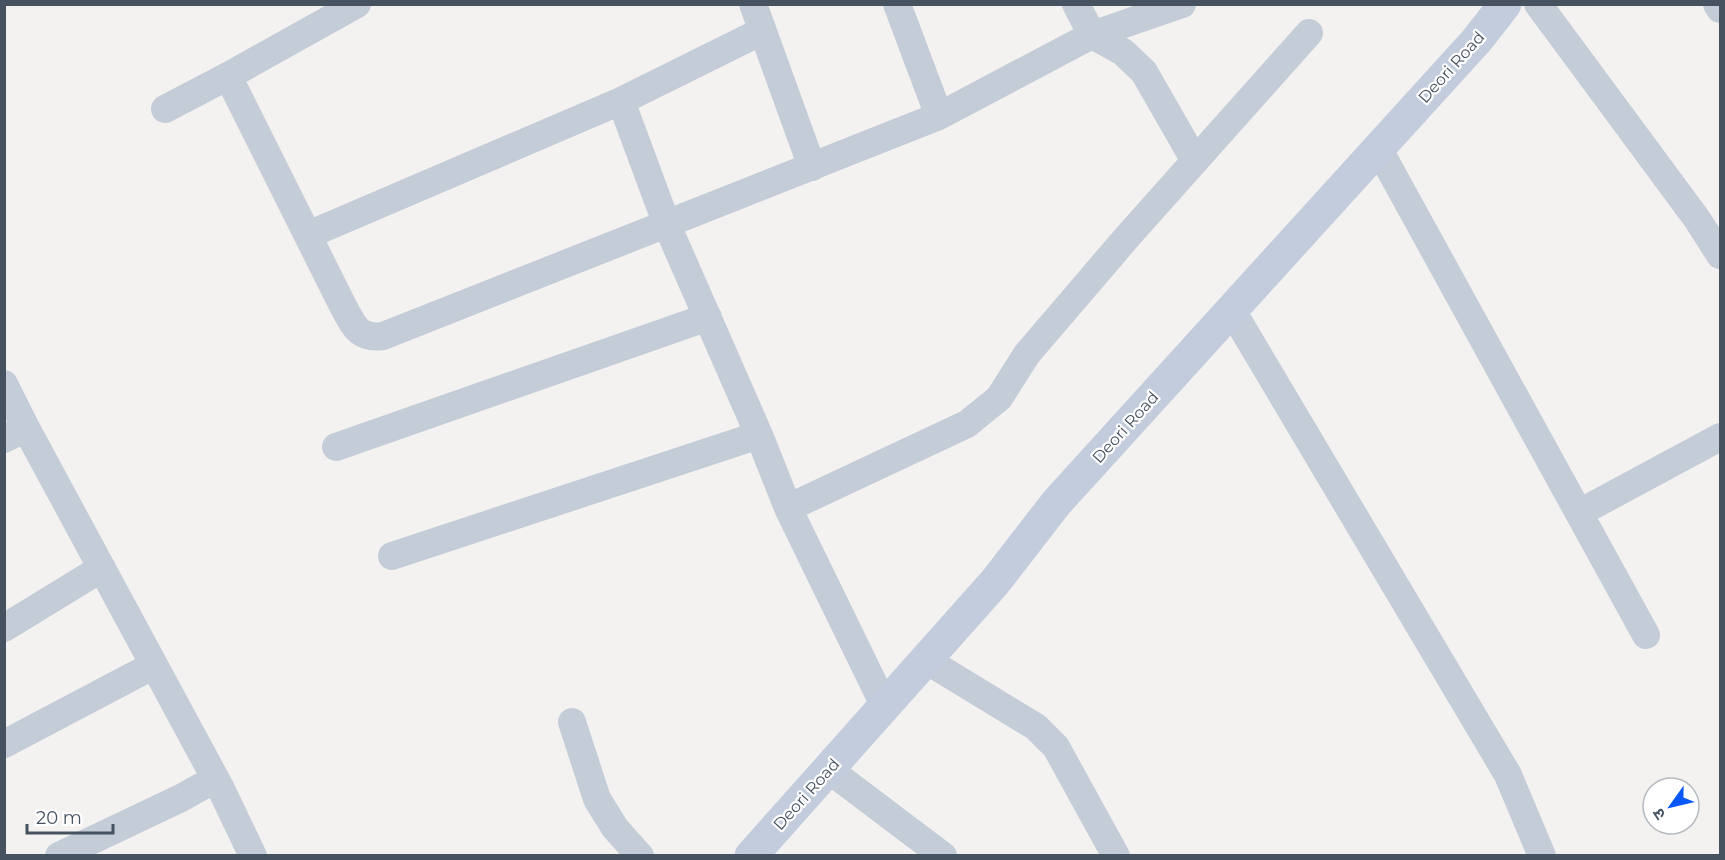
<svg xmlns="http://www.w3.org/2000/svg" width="1725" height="860" font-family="Montserrat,'Noto Sans Devanagari',sans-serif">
<rect width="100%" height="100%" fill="#f4f2f1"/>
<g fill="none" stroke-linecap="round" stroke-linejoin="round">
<!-- street -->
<path stroke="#c4ccd7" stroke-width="28" d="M753 4 812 167
M897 4 939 116
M1538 4 1697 219 1720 255
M1717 4 1720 9
M1092 35 1123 52 1144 72 1195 161
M1092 35 1182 4
M228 76 343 306C354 326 358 339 383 336L939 116 1092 35 1076 4
M621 101 762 31
M165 109 228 76 357 4
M1378 148 1646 635
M308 235 621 101 667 225 759 435 788 508 884 705
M1231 309 1508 775 1542 856
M4 384 26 428 221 789 253 856
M4 439 26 428
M336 447 708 317
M788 508 967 424 999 398 1027 354 1128 236 1309 33
M1579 513 1720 437
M392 556 759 435
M4 628 102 568
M926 660 1036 727 1056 747 1116 856
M572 722 597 799 615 828 640 856
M4 744 154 665
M828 769 943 856
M59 856 181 798 215 779"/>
<!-- secondary -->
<path stroke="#c3ccdc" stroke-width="33" d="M751 856 995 582 1057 502 1477 40 1505 4"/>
</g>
<g text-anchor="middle" stroke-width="4.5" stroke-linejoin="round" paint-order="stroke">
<!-- street labels -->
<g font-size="16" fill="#475261" stroke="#fff">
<text transform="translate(1451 67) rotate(-48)" y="6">Deori Road</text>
<text transform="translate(1125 427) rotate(-48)" y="6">Deori Road</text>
<text transform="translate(806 794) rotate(-48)" y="6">Deori Road</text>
</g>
</g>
<!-- border -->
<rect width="1725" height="860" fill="none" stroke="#475261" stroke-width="12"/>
<!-- north arrow -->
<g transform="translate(1671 806) rotate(236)"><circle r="28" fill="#ffffff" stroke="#b5bac0" stroke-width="1.5"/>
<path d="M0-4.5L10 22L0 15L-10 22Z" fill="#0957f6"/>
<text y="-9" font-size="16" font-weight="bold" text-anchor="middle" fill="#475261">उ</text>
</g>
<!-- scale -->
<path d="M27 824v9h86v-9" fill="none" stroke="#475261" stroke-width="3"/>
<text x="36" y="824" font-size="18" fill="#475261" stroke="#ffffff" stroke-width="4.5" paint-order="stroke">20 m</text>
</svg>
